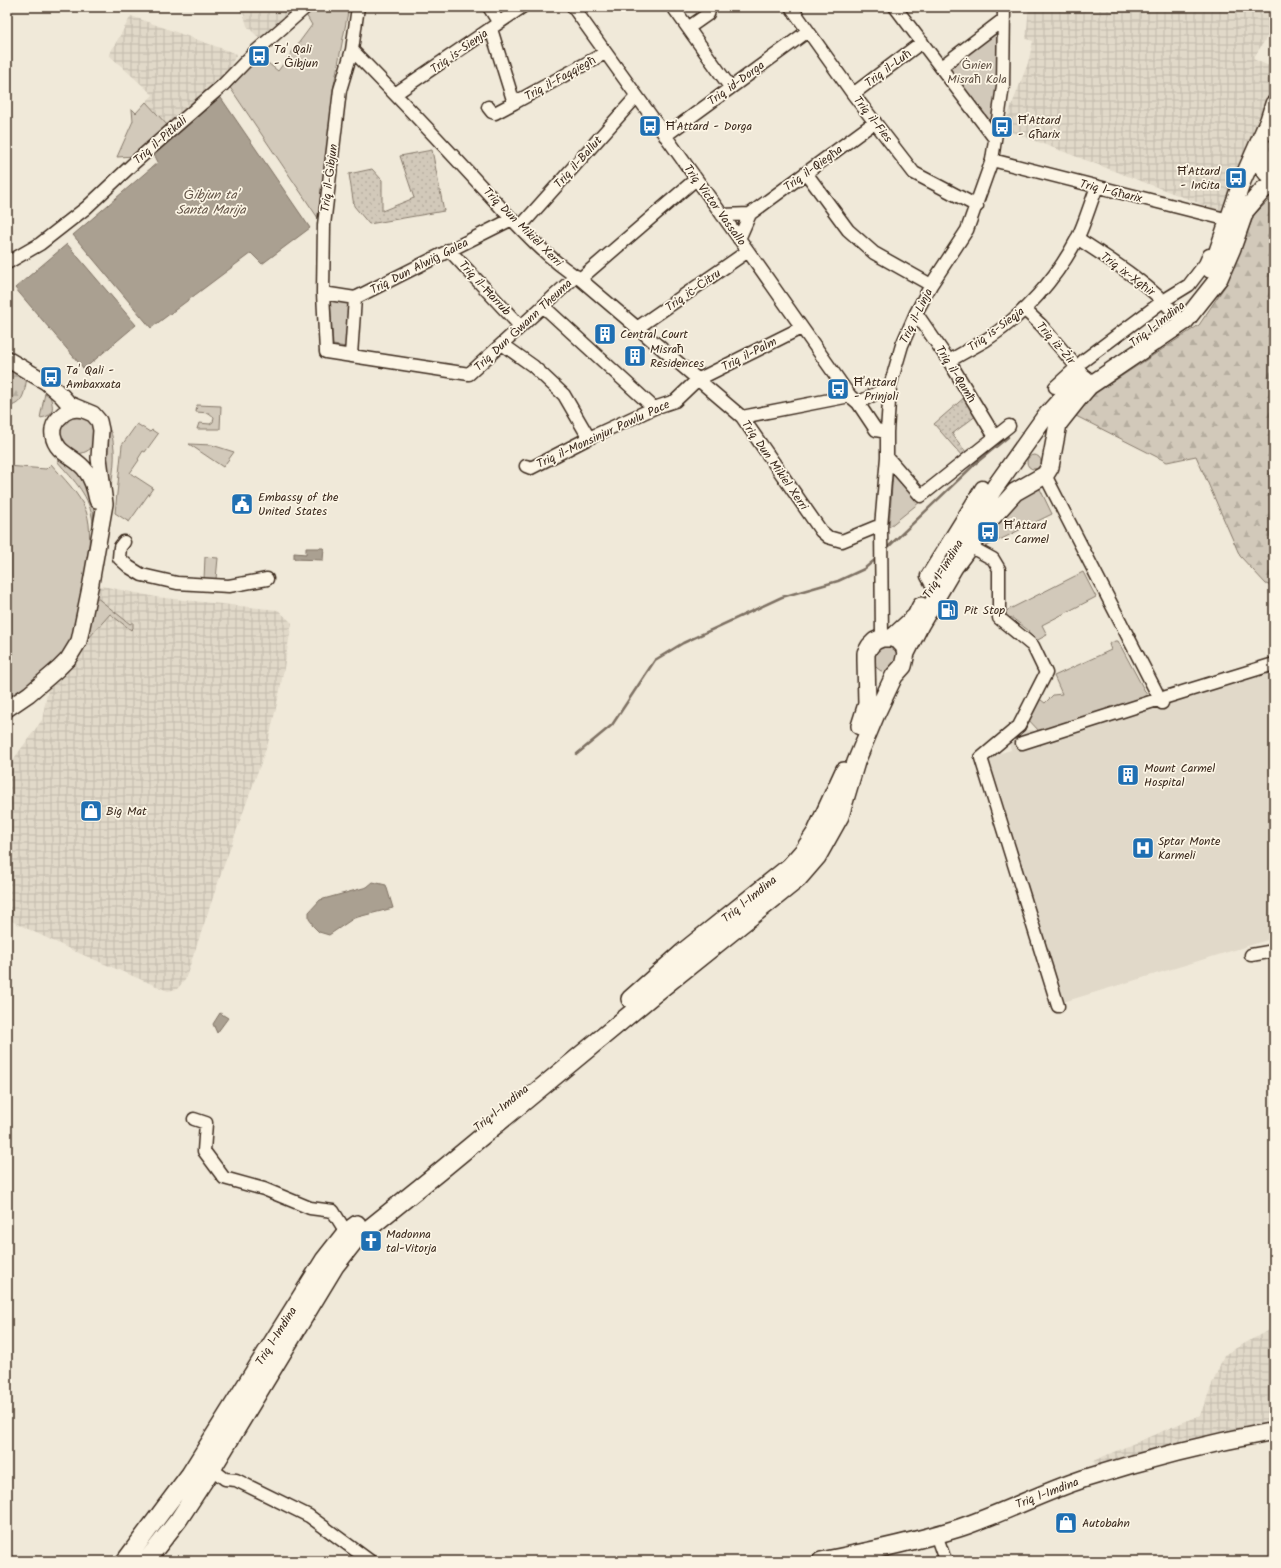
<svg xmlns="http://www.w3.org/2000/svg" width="1281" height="1568" font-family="Kalam,sans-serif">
<defs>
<pattern id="industrial-grid" width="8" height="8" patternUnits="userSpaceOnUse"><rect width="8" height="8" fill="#e1d9c9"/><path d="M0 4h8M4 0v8" fill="none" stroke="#c2baac"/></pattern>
<pattern id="forest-firs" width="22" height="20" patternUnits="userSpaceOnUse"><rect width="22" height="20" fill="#d2c9ba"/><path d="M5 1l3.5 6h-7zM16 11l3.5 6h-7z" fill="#b5ad9f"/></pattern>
<pattern id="garden-dots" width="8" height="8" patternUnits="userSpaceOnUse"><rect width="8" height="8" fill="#d2c9ba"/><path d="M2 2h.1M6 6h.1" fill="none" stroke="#b5ad9f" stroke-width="1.8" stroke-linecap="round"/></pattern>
</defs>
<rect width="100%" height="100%" fill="#f0e9d9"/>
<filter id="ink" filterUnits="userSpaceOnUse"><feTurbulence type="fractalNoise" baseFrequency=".025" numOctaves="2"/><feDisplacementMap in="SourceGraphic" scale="8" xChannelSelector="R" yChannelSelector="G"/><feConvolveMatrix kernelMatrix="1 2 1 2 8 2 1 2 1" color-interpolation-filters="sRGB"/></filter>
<g filter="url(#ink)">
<!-- built -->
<path fill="#e1d9c9" d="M1274 668V938L1060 1003 984 758 1011 750 1009 743 1016 733 1024 730H1033L1038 741Z"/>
<!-- industrial -->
<path fill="url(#industrial-grid)" d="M235 7H297L262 41 247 26 244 15Z
M1029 7H1274V26L1253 59 1274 68V80L1222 212 1009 131 1004 126 1006 120 1028 63 1033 41 1026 39Z
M131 16 237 54 223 78 168 126 146 102 153 95 109 55Z
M97 585 156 597 278 610 292 623 280 690 268 743 223 868 185 980 177 989 168 991 74 951 7 919V768L42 720 48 689 84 643Z
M1274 1327V1424L1098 1468 1093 1461 1200 1415 1224 1355Z"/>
<!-- green -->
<path fill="#d2c9ba" stroke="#867a6c" d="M313 7H349L333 90 334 99 318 218 229 86 259 56 278 71 312 25 305 13Z
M997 32V98L993 119 987 120 948 68Z
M146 102 168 126 136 156 117 157 133 121 132 109 136 113Z
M330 301 349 303 347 347 333 345Z
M46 388C52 400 59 416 40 418Z
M197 405 221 406 220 429H197L199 423 210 424 213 422 214 417 209 413 196 412Z
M82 414 96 426 94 445C87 453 80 455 70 453L57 431 63 419Z
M102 416C107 424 112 432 113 441 117 462 110 487 108 507Z
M137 424 150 432 152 430 158 434 145 452 143 451 138 459 139 460 130 473 153 488 129 522 115 513 122 445Z
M189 444 212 445 234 452 223 467Z
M1027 462a7 7 0 1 1 14 0a7 7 0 1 1-14 0Z
M63 460 89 479 94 506 93 523C90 495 75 482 57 461Z
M51 464C63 478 79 493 86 511 92 528 89 547 87 565 84 587 81 617 72 637 59 665 32 685 7 700V466L46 469Z
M893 473 920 502 889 527Z
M1036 489H1040L1052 514 981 549 980 543 1022 497Z
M205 557 218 558 216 579H204Z
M1083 572 1096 597 1042 625 1047 635 1036 641 1027 633 1029 631 1011 617 1009 619 1000 614Z
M96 597 130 624 133 622V628L131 630 110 614 88 639 86 638Z
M1115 641H1118L1148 697 1040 732 1026 717 1037 697 1045 703 1053 695 1062 694 1054 676 1111 650 1109 644Z
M888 644C896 649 897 651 898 661L890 670 881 671 873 665 872 652Z"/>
<!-- forest -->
<path fill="url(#forest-firs)" stroke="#867a6c" d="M1268 201 1274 206V587L1266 584 1240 556 1196 456 1167 462 1074 415 1093 395 1199 325 1227 283 1254 215Z
M7 367 27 378C24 393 24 404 7 407Z"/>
<!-- garden -->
<path fill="url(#garden-dots)" stroke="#867a6c" d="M432 150 444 211 369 224 354 206 349 174 372 169 382 180V211L414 198 400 156Z
M966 396 977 415 952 434 966 452 962 456 934 424Z"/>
<!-- water -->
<path fill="#aaa091" stroke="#7e7163" d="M219 95 310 228 262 264 251 253 151 328 73 235 158 162 154 154Z
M67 244 136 325 84 369 15 288Z
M306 548H324L323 560 294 559V553L306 554Z
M373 882 386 885 393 908 354 918 329 935 319 932 312 925V923L309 919V912L320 900 367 887Z
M220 1013 228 1018 217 1033 213 1024Z"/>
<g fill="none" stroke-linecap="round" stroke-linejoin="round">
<!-- stream -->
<path stroke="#7e7163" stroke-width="2.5" d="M886 549 976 463 1008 437
M577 754 612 725 655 660 683 643 782 597 838 581 864 569 877 558"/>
<!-- minor casing -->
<g stroke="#3b2a1e" stroke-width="15">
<path id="minor" d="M358 7 352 50 340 90 324 225 323 293 326 352 469 374 576 276
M489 7 499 23
M573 7 748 251 850 396 858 403 876 430 887 432
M673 7 730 87
M791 7 853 94 914 173 977 206
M895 7 995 139
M688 28 708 14 710 7
M491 29 514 103 605 53
M352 50C396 95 439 140 481 186 510 217 544 257 580 279L742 417 821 531 828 537 842 541 876 527H881
M941 67 1004 19
M395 94 522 7
M853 94 922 42
M488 107 492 112 495 113 514 103
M665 136 808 31
M1262 142 1265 153 1271 161H1274
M992 160 1229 220
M806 173 848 230 874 253 931 285
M722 215 750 214
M520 227 636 97
M1077 238C1109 259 1150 284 1175 314
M739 239 750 214 875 122
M449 250 520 326
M7 263 40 244 86 208 135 162 223 85 255 52 306 7
M580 279 696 179
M323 293 355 298 512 219
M543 306 654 408
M1024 309 1041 325 1086 378
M916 313 949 361 995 437
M637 328 748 251
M502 344 533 366 564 395 589 438
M351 355 355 298
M949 361C961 354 974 347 986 340 1024 315 1056 279 1077 239 1085 223 1090 204 1097 187
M1083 361 1163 301 1189 285 1205 264 1209 255
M1055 387 1077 367
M858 403 890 386
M742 417 850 396
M887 457 921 496 1009 426
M526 466 531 468 589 438 654 408 675 401 697 380 801 328
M1045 475 1162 703
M124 542 120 547 119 558 129 567 142 575 177 583 229 586 267 579
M969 546 993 559 999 569V618L1033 646 1046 673 1019 726 981 758 1058 1006
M932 585 927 576 982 487
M882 638 881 527 887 457V432L890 386 902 345 916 313 931 285 967 230 992 160 1003 86 1004 7
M1022 743 1160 699 1274 664
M1251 955 1274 951
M194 1119 206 1123 204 1151 224 1178 264 1189 310 1208 333 1211 346 1232
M215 1464 217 1473 225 1479 236 1480 309 1516 370 1561
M939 1543 945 1560 948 1561"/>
</g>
<!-- major casing -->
<g stroke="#3b2a1e" stroke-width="18">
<path id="major" d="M7 359 46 382 61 395 69 404 93 414 99 421 101 430 99 458 105 504 91 583 79 641 68 659 58 669 29 694 7 709
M84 410C73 408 66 410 59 418 54 423 52 429 53 435 56 455 76 456 86 471 92 479 95 489 97 500"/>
</g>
<!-- highway casing -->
<g stroke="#3b2a1e" stroke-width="20">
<path id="highway" d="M1262 145C1258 158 1258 162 1267 173L1274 174
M1210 269 1215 260 1242 181 1269 120 1274 104
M957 546 995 487 1045 417 1065 395 1085 379
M892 638 916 616 921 606
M860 726 867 704 866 660V653L870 646 875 641 882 638H892L899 641 904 646 906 653
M630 999 683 952 789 867 804 850 816 832 844 771
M125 1561 190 1474 324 1260 346 1232 357 1224
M146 1561 179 1519 215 1464 335 1266 357 1238 439 1172 652 996 798 879 817 857 840 816 856 762 876 714 894 676 903 666 906 653 920 625 954 567 986 524 1015 492 1045 475 1050 467 1058 424 1077 400 1089 386 1185 321 1219 278 1232 248 1245 211 1263 190 1274 183
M821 1561C867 1552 914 1542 959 1528 1001 1514 1041 1493 1083 1479 1146 1459 1210 1443 1274 1431"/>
</g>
<!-- minor -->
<use href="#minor" stroke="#fcf5e5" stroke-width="12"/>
<!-- major -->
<use href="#major" stroke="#fcf5e5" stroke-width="15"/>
<!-- highway -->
<use href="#highway" stroke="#fcf5e5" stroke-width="17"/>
</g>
</g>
<!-- icons -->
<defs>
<g id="bus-square" transform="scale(1.15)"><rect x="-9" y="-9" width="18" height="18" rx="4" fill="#1f6fb2" stroke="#fcf5e5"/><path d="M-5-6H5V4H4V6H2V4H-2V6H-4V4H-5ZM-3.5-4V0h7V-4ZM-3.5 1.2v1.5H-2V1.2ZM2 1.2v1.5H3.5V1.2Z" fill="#fff"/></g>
<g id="building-square" transform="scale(1.15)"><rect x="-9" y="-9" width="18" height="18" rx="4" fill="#1f6fb2" stroke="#fcf5e5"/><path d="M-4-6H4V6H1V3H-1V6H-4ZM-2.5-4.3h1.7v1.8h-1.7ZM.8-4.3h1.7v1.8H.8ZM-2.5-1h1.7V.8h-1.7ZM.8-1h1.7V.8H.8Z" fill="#fff"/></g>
<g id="civic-square" transform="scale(1.15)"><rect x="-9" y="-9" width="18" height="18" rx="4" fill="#1f6fb2" stroke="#fcf5e5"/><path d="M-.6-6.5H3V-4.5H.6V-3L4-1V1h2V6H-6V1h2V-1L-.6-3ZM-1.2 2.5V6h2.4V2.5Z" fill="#fff"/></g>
<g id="fuel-square" transform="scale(1.15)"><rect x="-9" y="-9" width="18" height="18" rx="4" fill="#1f6fb2" stroke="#fcf5e5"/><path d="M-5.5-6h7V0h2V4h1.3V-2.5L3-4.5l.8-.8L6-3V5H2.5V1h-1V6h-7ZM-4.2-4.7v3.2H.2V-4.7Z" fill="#fff"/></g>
<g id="shop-square" transform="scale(1.15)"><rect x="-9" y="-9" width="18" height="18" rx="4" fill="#1f6fb2" stroke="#fcf5e5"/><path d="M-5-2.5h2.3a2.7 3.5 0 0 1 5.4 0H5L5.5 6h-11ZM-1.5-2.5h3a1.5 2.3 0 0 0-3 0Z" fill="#fff"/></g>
<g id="hospital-square" transform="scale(1.15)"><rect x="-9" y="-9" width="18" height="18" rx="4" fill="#1f6fb2" stroke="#fcf5e5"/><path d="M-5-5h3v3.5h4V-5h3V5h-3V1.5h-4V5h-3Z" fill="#fff"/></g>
<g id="church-square" transform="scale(1.15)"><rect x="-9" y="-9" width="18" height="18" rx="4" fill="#1f6fb2" stroke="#fcf5e5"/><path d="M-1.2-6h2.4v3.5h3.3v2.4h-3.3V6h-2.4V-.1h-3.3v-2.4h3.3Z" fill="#fff"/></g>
</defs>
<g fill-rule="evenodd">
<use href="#bus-square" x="259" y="56"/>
<use href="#bus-square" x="650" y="126"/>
<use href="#bus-square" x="1002" y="127"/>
<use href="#bus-square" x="1236" y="178"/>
<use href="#building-square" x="605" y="334"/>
<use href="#building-square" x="635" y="356"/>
<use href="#bus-square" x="51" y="377"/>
<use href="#bus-square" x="838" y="389"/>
<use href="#civic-square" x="242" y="504"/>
<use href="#bus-square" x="988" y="532"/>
<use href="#fuel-square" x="948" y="610"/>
<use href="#building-square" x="1128" y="775"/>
<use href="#shop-square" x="91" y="811"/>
<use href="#hospital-square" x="1143" y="848"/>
<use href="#church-square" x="371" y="1241"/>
<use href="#shop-square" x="1066" y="1523"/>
</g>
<g text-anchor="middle" stroke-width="3.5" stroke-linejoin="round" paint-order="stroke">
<!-- poi labels -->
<g font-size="12" fill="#3b2a1e" stroke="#fcf5e5" text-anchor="start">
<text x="274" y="53">Ta' Qali<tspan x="274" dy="14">- Ġibjun</tspan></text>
<text x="1018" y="124">Ħ'Attard<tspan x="1018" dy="14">- Għarix</tspan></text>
<text x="666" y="130">Ħ'Attard - Dorga</text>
<text x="1220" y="175" text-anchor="end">Ħ'Attard<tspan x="1220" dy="14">- Inċita</tspan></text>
<text x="620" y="338">Central Court</text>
<text x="650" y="353">Misraħ<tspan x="650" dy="14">Residences</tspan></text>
<text x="66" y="374">Ta' Qali -<tspan x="66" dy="14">Ambaxxata</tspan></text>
<text x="854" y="386">Ħ'Attard<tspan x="854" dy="14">- Prinjoli</tspan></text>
<text x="258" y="501">Embassy of the<tspan x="258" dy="14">United States</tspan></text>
<text x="1004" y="529">Ħ'Attard<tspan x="1004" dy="14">- Carmel</tspan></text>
<text x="964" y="614">Pit Stop</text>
<text x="1144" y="772">Mount Carmel<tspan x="1144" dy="14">Hospital</tspan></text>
<text x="106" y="815">Big Mat</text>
<text x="1158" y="845">Sptar Monte<tspan x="1158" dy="14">Karmeli</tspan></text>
<text x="386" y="1238">Madonna<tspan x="386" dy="14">tal-Vitorja</tspan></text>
<text x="1082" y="1527">Autobahn</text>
</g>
<!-- street labels -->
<g font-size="12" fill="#3b2a1e" stroke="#fcf5e5">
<text transform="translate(459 51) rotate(-35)" y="4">Triq is-Sienja</text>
<text transform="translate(888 68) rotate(-37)" y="4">Triq il-Luħ</text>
<text transform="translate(560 78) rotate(-29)" y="4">Triq il-Faqqiegħ</text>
<text transform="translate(736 83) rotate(-36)" y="4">Triq id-Dorga</text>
<text transform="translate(873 119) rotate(52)" y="4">Triq il-Fies</text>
<text transform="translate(160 140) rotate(-41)" y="4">Triq il-Pitkali</text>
<text transform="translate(578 162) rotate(-48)" y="4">Triq il-Ballut</text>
<text transform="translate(813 168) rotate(-36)" y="4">Triq il-Qiegħa</text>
<text transform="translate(329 178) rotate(-83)" y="4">Triq il-Ġibjun</text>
<text transform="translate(1111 191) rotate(14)" y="4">Triq l-Għarix</text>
<text transform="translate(715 205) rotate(54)" y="4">Triq Victor Vassallo</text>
<text transform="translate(523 227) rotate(45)" y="4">Triq Dun Mikiel Xerri</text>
<text transform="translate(419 266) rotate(-27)" y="4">Triq Dun Alwiġ Galea</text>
<text transform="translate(1128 274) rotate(37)" y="4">Triq ix-Xgħir</text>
<text transform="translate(485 288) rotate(47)" y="4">Triq il-Ħarrub</text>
<text transform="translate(693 290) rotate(-35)" y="4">Triq iċ-Ċitru</text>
<text transform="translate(916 316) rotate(-64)" y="4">Triq il-Linja</text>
<text transform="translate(1157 324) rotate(-38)" y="4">Triq l-Imdina</text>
<text transform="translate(523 325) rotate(-43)" y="4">Triq Dun Ġwann Theuma</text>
<text transform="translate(996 329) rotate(-36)" y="4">Triq is-Sieqja</text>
<text transform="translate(1056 343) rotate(49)" y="4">Triq iż-Żir</text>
<text transform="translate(749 354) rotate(-27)" y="4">Triq il-Palm</text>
<text transform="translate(956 374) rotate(58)" y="4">Triq il-Qamħ</text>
<text transform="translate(603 434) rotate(-25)" y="4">Triq il-Monsinjur Pawlu Pace</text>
<text transform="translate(775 465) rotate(55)" y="4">Triq Dun Mikiel Xerri</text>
<text transform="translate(943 569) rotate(-59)" y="4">Triq l-Imdina</text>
<text transform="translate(749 899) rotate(-39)" y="4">Triq l-Imdina</text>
<text transform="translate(501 1108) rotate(-39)" y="4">Triq l-Imdina</text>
<text transform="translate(276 1336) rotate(-58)" y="4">Triq l-Imdina</text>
<text transform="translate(1047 1493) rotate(-21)" y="4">Triq l-Imdina</text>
</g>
<!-- park labels -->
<g font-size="12" fill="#615245" stroke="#fcf5e5">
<text x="977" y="69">Ġnien<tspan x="977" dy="14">Misraħ Kola</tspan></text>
</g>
<!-- water labels -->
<g font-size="13" font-style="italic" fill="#625346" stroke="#fcf5e5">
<text x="211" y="199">Ġibjun ta'<tspan x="211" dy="15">Santa Marija</tspan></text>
</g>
</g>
<!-- margin -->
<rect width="1281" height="1568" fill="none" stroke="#fcf5e5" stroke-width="24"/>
<rect x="12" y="12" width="1257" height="1544" fill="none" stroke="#3b2a1e" stroke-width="1.5" filter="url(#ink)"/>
</svg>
